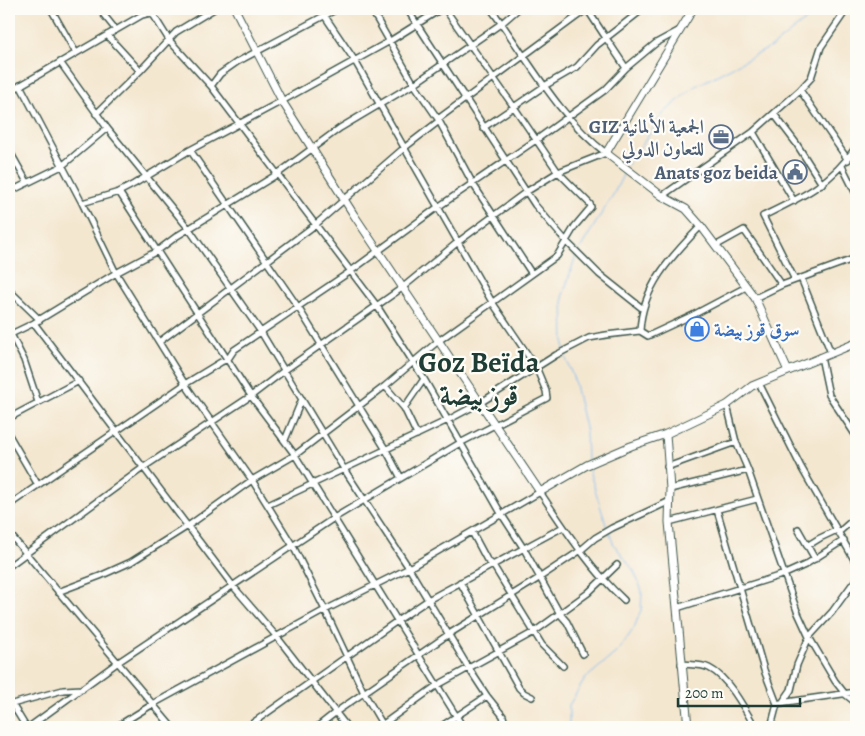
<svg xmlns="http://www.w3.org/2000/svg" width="865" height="736" font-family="Alegreya,Amiri,serif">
<rect width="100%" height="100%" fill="#fdfcf7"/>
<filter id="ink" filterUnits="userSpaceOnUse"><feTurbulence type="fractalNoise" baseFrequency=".02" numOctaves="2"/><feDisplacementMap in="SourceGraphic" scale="10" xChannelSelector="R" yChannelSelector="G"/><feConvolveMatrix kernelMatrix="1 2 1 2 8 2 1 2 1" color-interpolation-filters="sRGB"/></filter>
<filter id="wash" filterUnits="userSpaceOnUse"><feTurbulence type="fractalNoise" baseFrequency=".0096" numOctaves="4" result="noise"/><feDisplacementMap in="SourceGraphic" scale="20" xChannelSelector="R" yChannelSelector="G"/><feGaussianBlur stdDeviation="1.12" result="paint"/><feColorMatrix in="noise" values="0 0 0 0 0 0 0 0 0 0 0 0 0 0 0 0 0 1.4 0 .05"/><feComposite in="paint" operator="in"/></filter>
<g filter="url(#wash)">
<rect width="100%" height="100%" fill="#f4e7d0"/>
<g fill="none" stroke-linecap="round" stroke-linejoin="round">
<!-- stream -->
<path stroke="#7ebaf0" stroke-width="1" d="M628 165 663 114 692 88 773 46 820 9
M578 252 613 195 625 171
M564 349 563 295 576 255
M564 353 574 380 586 432 587 461
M588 467 607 528
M569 727V705L585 679 619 650 634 628 641 610 642 591 634 571 613 543 609 531"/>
</g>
</g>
<g filter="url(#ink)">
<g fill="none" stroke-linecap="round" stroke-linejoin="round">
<!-- minor casing -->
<g stroke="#3f564b" stroke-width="8">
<path id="minor" d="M51 9 76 53
M99 9 116 30
M371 9 414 84 438 119 473 184 532 274
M407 9 535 205 566 241 599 274 643 309
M491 9C527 57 558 117 606 153
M587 9 606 38 643 9
M107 35 140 71
M60 62 107 128 189 229 261 332 344 469 409 568 468 667 487 696 503 716 505 724 503 727
M20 85 82 203 116 273 185 384 252 480 293 546 325 610 364 693 384 727
M211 86 220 74 237 62 337 9
M800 90 848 160
M9 92 142 15 150 13 154 16 169 40 211 86 377 306 424 379 502 515 524 549 560 614 567 622 583 654
M96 114 140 71 176 32 214 9
M774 114 796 143 822 184
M438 119 587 9
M483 128 546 85 577 67 597 45 606 38 626 68
M753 132 794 201
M9 150 27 182
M190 150 298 307 386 450 401 478
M842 166 856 194
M9 192 62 166 107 128
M119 192 251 396 295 455 463 727
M662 196 753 132 800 90 811 78 821 47 847 9
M82 203 119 192 134 184 190 150 282 101 390 41 441 9
M717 245 744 230 782 285
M801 278 831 353
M795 280 763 216C802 197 831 184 856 147
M9 290 40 320
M755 298 782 285 856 258
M34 323 233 586 277 637 347 727
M640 331C642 286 672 256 701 226
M11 334 24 360 38 402
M9 335 34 323 116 273 157 251 177 236 276 175 340 128 414 84 502 23 518 9
M159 342 315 225 404 148 439 121
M821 357 829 395 856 436
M759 383 801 467 856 563
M385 386 404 408 417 435
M727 405 736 442 748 470 797 611 809 637 835 681 846 695 856 703
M404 408 424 379
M9 418 79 381
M9 435 38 485
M285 440 302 399
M667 467 736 442
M670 489 748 470
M9 505 185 384 221 362 228 359 234 350 351 271 438 207 536 140 605 90 626 68 656 43 680 30
M268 505 448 420 480 403 556 355 589 338 606 335 640 331 648 336 693 315 746 287
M717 510 764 670 777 704 771 727
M669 522 757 499
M798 529 815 559
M472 532 487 560 493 565 542 645 563 666
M839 532 856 517
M9 533 172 727
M807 546 820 538 837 530
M9 566 144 467 251 396 285 370 402 288 458 242 526 192 558 172 606 153
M460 582 519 688 524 693 532 697
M854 584 856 600
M58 592 100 576 131 562 188 526 252 480 295 455 385 386 437 342 557 256 575 226 591 207 590 204 558 172 514 107 445 9
M677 608 785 574 805 565 844 540
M681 664C690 665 701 664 709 668 728 677 745 709 755 727
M780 703 856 692
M782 703 791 690 797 665 809 637 832 612 856 579
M9 704H12L26 727
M12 704 63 690 82 689
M29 727 117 663 334 518 460 443 547 398 546 391 536 367 492 302 355 61 320 9
M116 727 153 704 325 610 409 568 540 492C564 528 592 571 624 600
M247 727 397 621 428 600 563 527
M317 727 336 712 449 634 539 578 581 550 595 538 612 528 670 501
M379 727 436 686 534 632 588 593 617 565
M440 727 487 696"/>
</g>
<!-- major casing -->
<g stroke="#3f564b" stroke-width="9">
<path id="major" d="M235 9 282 101 354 215 540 492 587 465 631 446 666 434 727 405 752 386 856 343
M693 9 606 153 662 196 686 209 701 226 755 298 788 371
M666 434 670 489 669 522 688 727"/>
</g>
<!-- minor -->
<use href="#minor" stroke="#fff" stroke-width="5"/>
<!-- major -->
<use href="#major" stroke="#fff" stroke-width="7"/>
</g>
</g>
<!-- icons -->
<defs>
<g id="office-ring" transform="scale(1.25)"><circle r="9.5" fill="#fdfcf7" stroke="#5c6f8a" stroke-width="1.5"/><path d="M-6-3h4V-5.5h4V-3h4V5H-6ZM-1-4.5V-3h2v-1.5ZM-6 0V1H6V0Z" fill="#5c6f8a"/></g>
<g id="civic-ring" transform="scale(1.25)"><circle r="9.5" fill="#fdfcf7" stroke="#5c6f8a" stroke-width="1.5"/><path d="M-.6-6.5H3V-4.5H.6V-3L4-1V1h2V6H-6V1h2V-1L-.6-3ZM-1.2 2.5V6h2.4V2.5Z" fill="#5c6f8a"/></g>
<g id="shop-ring" transform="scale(1.25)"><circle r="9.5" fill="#fdfcf7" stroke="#3f7fe0" stroke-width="1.5"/><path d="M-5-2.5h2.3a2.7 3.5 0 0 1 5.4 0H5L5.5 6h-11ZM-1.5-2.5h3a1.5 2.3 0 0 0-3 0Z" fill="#3f7fe0"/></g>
</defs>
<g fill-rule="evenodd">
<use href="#office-ring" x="721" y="137"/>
<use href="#civic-ring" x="795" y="172"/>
<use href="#shop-ring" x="697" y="329"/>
</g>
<g text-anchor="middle" stroke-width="4.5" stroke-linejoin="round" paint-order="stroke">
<!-- service labels -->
<g font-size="19" font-weight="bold" fill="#4e5e75" stroke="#fdfcf7" text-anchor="end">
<text x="704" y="133">GIZ الجمعية الألمانية<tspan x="704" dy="22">للتعاون الدولي</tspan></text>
<text x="778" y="179">Anats goz beida</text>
</g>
<!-- shop labels -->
<g font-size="19" font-weight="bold" fill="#366cbe" stroke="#fdfcf7" text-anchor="start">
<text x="714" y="336">سوق قوز بيضة</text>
</g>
<!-- town labels -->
<g font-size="29" font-weight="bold" fill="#1f3d34" stroke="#fdfcf7">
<text x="479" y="372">Goz Beïda<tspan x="479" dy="33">قوز بيضة</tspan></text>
</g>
</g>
<!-- margin -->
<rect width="865" height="736" fill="none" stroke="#fdfcf7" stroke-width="30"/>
<!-- scale -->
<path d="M678 698v8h122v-8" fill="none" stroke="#1f3d34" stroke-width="2.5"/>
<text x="685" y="698" font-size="15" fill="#1f3d34" stroke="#fdfcf7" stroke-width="4" paint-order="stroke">200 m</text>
</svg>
